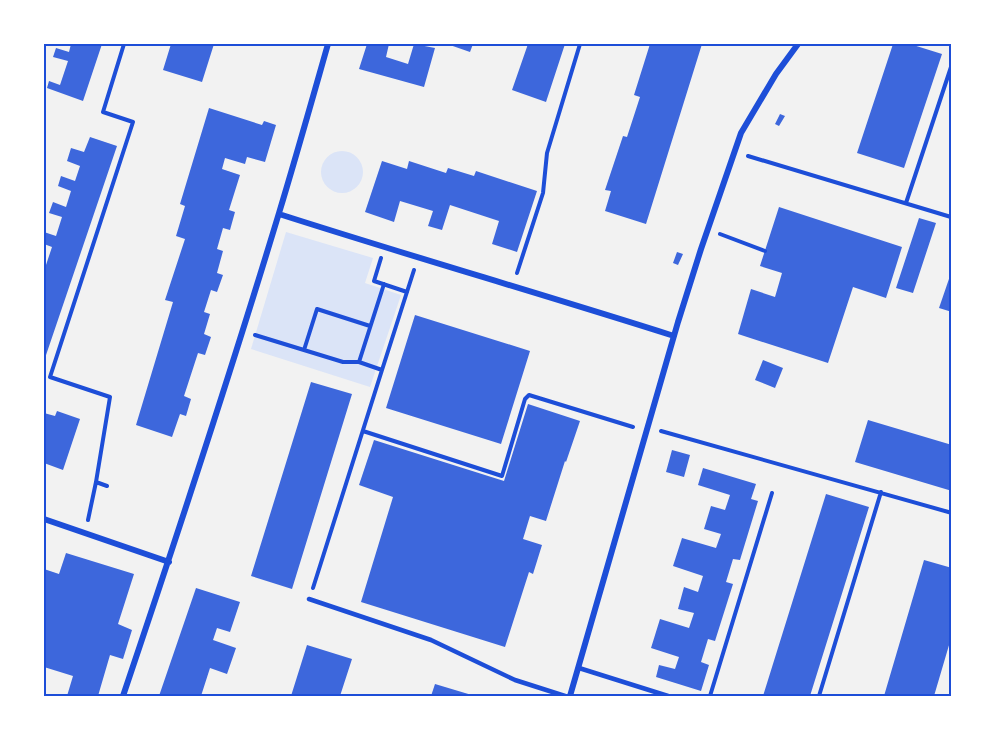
<svg xmlns="http://www.w3.org/2000/svg" width="995" height="740" font-family="Inter,sans-serif">
<rect width="100%" height="100%" fill="#f2f2f2"/>
<!-- green -->
<path fill="#dbe4f7" d="M321 172a21 21 0 1 1 42 0a21 21 0 1 1-42 0Z
M286 232 373 258 365 283 401 295 370 387 251 349Z"/>
<!-- building -->
<path fill="#3d67dc" d="M71 44H102L83 101 47 88 49 81 60 85 68 61 53 57 56 48 69 52Z
M171 44H214L202 82 163 70Z
M367 44H389L386 57 408 64 414 44 435 48 424 87 359 69Z
M447 44H473L470 52Z
M528 44H565L546 102 512 90Z
M650 44H702L646 224 605 211 611 191 605 190 623 136 627 137 640 97 634 95Z
M893 44H910L942 54 904 168 857 153Z
M209 108 262 125 264 121 276 125 265 162 247 157 245 164 225 158 222 169 240 175 229 210 235 212 230 230 223 228 217 249 223 251 217 273 223 275 217 292 211 290 204 312 210 314 204 334 211 337 205 355 198 353 184 396 191 399 186 416 180 414 172 437 136 425 173 302 165 300 185 239 176 236 185 206 180 204Z
M780 114 785 116 779 126 775 124Z
M90 137 117 146 44 361V265H46L52 247 44 244V232L56 236 62 217 49 213 53 202 66 207 71 191 58 186 61 176 75 181 80 166 67 161 71 148 84 152Z
M382 161 407 169 409 161 446 173 448 168 474 176 476 171 537 191 517 252 492 244 499 221 450 205 442 230 428 226 433 211 400 201 394 222 365 212Z
M779 207 902 247 886 298 853 287 828 363 738 334 751 289 775 297 782 273 760 266Z
M919 218 936 223 913 293 896 288Z
M677 252 683 254 678 265 673 263Z
M951 273H952V312L939 308Z
M415 315 530 351 501 444 386 408Z
M763 360 783 368 775 388 755 380Z
M311 382 352 394 292 589 251 576Z
M528 404 580 421 566 462 565 461 546 521 530 516 523 539 542 545 533 574 529 572 505 647 361 602 393 497 359 485 374 440 504 481Z
M57 411 80 419 63 470 44 463 46 454 44 453V413L55 416Z
M868 420 952 445V491L855 462Z
M672 450 690 455 684 477 666 472Z
M703 468 756 484 751 499 758 501 740 560 733 559 726 582 733 584 715 641 708 639 701 662 709 665 701 691 656 677 659 665 675 669 679 657 651 648 660 619 689 628 694 613 678 609 684 587 698 592 703 576 673 566 682 538 716 548 721 534 704 529 711 506 725 510 730 495 698 485Z
M826 494 869 507 810 696H763Z
M66 553 134 574 118 624 132 630 123 659 110 655 98 696H67L73 676 44 667V569L59 574Z
M924 560 952 568V635L934 696H884Z
M196 588 240 602 230 632 217 628 213 640 236 648 227 674 210 668 201 696H159Z
M307 645 352 659 340 696H291Z
M435 684 475 696H431Z"/>
<g fill="none" stroke-linecap="round" stroke-linejoin="round">
<!-- path -->
<path stroke="#1d4ed8" stroke-width="4" d="M748 156 951 217
M906 203 952 64
M720 234 765 251
M381 258 374 281 407 292
M517 273 543 193 547 153 580 44
M255 335 343 362H359L382 370 313 588
M304 350 317 309 370 326
M359 362 384 284
M382 370 414 270
M363 431 502 476 525 399 529 395 633 427
M661 431 952 513
M44 471V469
M96 482 107 486
M88 520 96 482 110 397 50 377 133 122 103 112 124 44
M710 696 772 493
M819 696 881 492"/>
<!-- service -->
<path stroke="#1d4ed8" stroke-width="4.5" d="M309 599 431 640 515 680 565 696
M579 668 668 696"/>
<!-- minor -->
<path stroke="#1d4ed8" stroke-width="6" d="M279 214C410 256 542 294 674 336
M44 519 169 562
M123 696C177 536 230 375 279 213 296 157 312 100 328 44
M570 696 678 322 701 249 741 133 776 74 798 44"/>
</g>
<!-- border -->
<rect width="995" height="740" fill="none" stroke="#ffffff" stroke-width="90"/>
<rect x="45" y="45" width="905" height="650" fill="none" stroke="#1d4ed8" stroke-width="2"/>
</svg>
